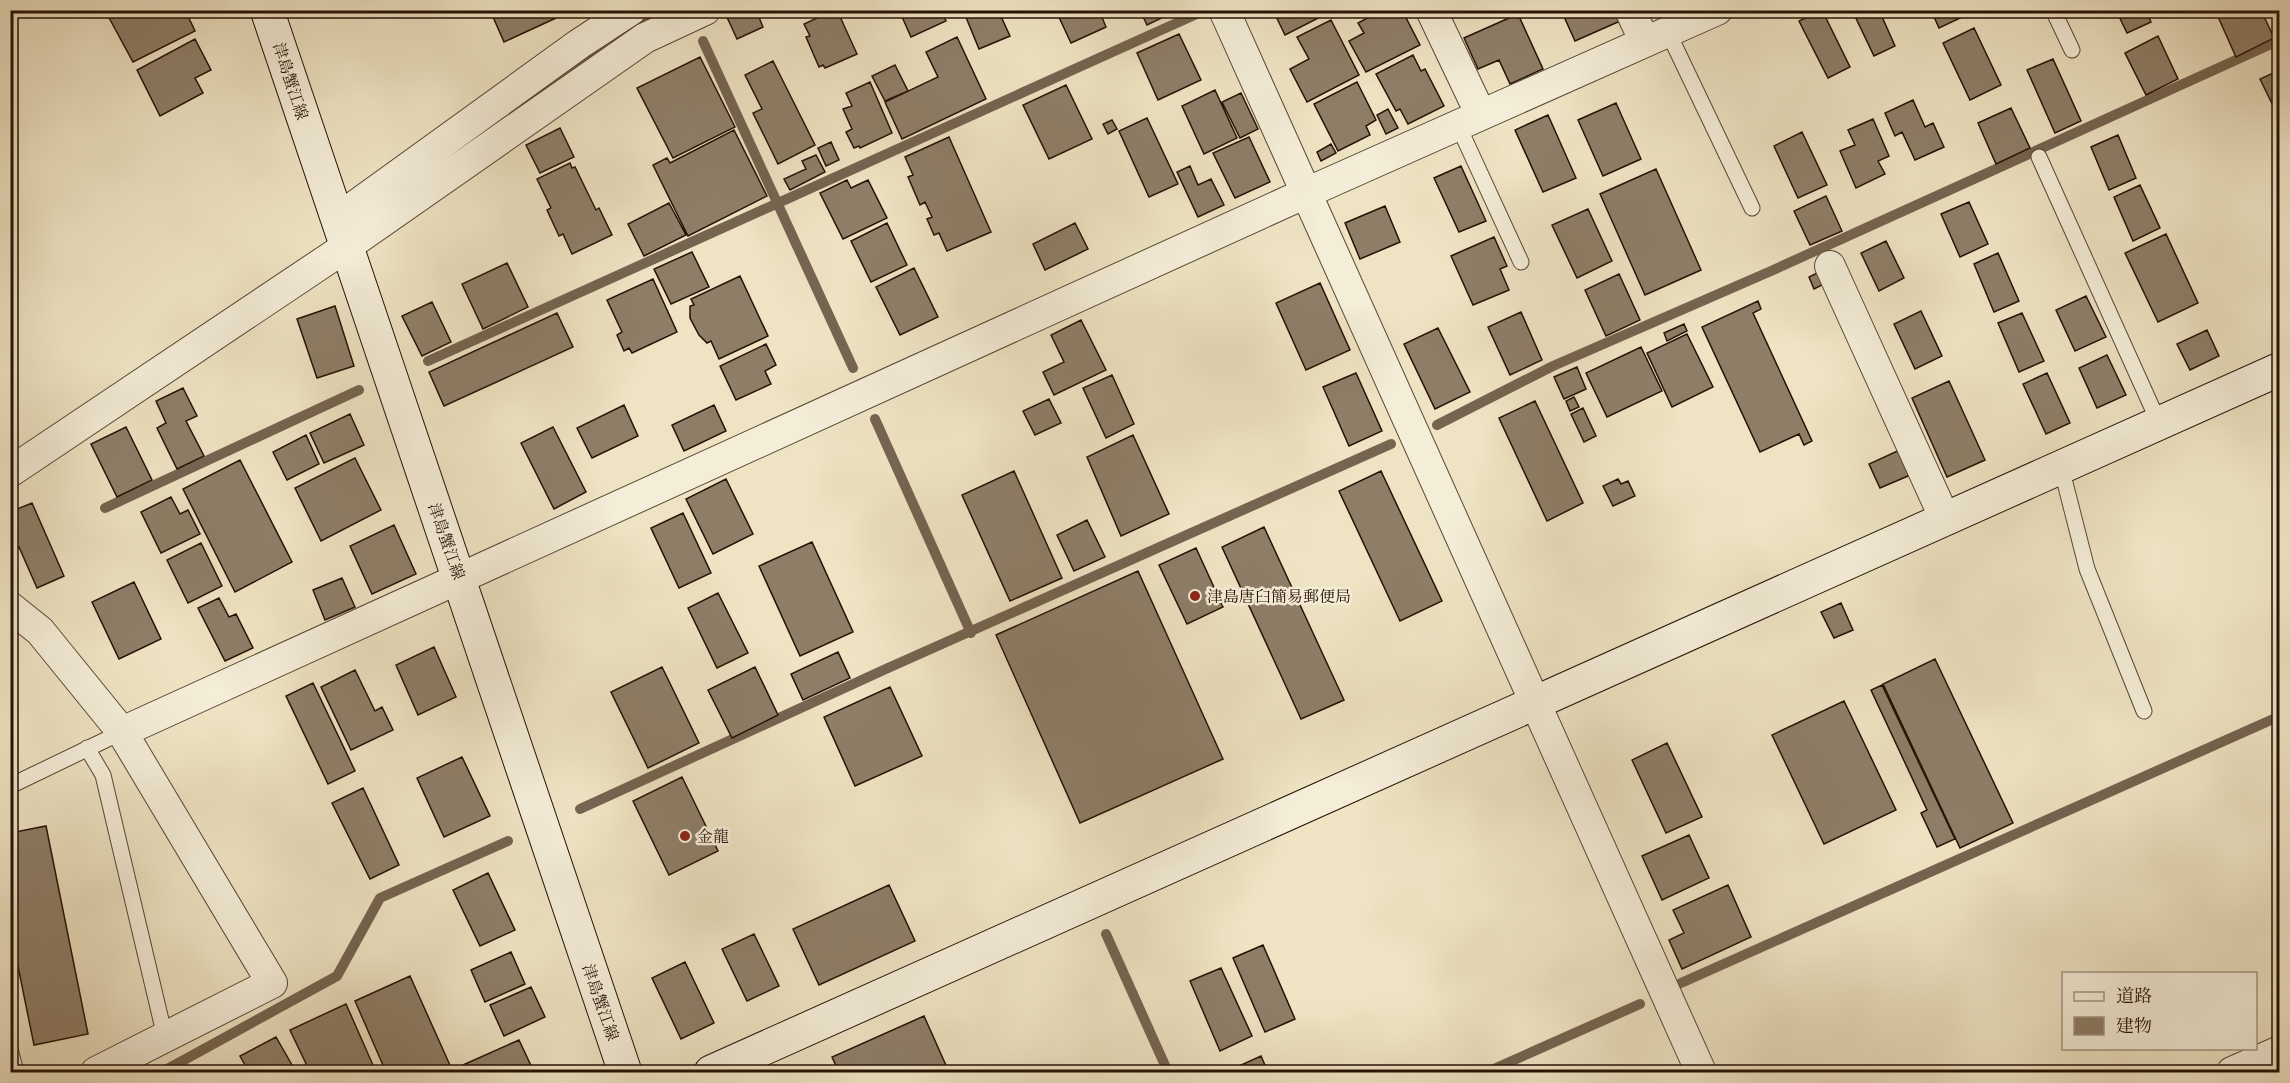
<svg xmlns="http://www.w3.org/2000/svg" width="2290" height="1083" font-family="'IM FELL Great Primer','Noto Serif JP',serif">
<rect width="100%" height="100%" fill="#eee3c3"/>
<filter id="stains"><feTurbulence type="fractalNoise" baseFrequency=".00333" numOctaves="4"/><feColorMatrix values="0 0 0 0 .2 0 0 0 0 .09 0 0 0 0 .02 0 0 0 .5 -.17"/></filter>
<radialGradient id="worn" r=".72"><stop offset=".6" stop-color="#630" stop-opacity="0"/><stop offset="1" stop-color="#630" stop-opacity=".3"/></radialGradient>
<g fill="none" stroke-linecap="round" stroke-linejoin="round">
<!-- stream -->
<path stroke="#756450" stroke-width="10" d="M633 24 656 10
M703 41 853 368
M461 149 601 47
M428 361 1201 12
M875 419 971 633
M1437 425 1553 366 1771 271 2280 40
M105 508 359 390
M580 809 888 668 1391 444
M1106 934 1168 1072
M1681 983 2280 716
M162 1072 337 976 380 898 508 841
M1487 1072 1640 1004"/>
</g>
<!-- building -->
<path fill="#8e7e68" stroke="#261105" stroke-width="1.5" d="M114 10H133L135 15 144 10H185L195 31 133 62 107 14Z
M490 10H553L556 18 504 42Z
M736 10H756L763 27 737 39 726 15Z
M834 10H837L857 54 825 68 823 65 819 67 806 37 810 36 804 24Z
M899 10H941L946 21 911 37Z
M963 10H998L1010 36 979 49Z
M1049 10H1099L1106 27 1071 43 1057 13 1052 16Z
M1140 10H1173L1174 12 1147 25Z
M1273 10H1325L1326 14 1285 35Z
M1382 10H1402L1420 45 1366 72 1349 41 1364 33 1358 23Z
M1487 10H1502L1490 16Z
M1561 10H1615L1620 21 1575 41Z
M1822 10 1850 67 1828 78 1799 21Z
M1852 10H1879L1895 46 1874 56Z
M1931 10H1972L1973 12 1939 28Z
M2116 10H2146L2151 22 2127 33Z
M2215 10H2261L2274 38 2236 57Z
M1518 14 1543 69 1510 84 1499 60 1478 69 1464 38Z
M1331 20 1359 75 1307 102 1290 69 1309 59 1297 37Z
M1974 28 2001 85 1970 100 1943 43Z
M1179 34 1201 80 1158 100 1137 53Z
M2158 36 2178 79 2146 95 2125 53Z
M957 37 986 99 902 139 885 102 938 77 926 52Z
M195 39 211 70 195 78 203 93 160 116 137 70Z
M1413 55 1421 71 1425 69 1444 106 1408 124 1400 109 1396 111 1376 74Z
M700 57 735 127 673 158 637 88Z
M2053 59 2081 121 2055 133 2027 70Z
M773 61 815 145 778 164 753 113 762 109 745 75Z
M895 65 908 91 885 101 872 76Z
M2280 70V120L2260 79Z
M870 82 892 133 860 148 859 146 854 148 846 132 852 129 843 109 852 106 846 93Z
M1357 82 1376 120 1366 126 1370 135 1338 151 1314 104Z
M1066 85 1092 139 1049 159 1023 105Z
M1215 90 1237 138 1204 154 1182 106Z
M1241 93 1258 129 1240 138 1222 102Z
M1913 100 1925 127 1933 123 1944 147 1915 160 1902 132 1895 136 1885 113Z
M1616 103 1641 159 1603 176 1578 120Z
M2011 108 2030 148 1996 164 1978 123Z
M1388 109 1398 128 1386 134 1377 115Z
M1548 115 1576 178 1543 192 1515 130Z
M1147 118 1178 184 1149 197 1119 131Z
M1873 119 1889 156 1878 161 1885 174 1856 188 1840 151 1855 145 1848 130Z
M1112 120 1117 129 1108 134 1103 124Z
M560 128 574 157 540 173 526 145Z
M734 130 767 196 688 236 653 165 667 158 670 163Z
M1802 132 1827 185 1798 198 1774 146Z
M2118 135 2136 178 2109 190 2091 147Z
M949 137 991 232 947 251 939 233 934 235 927 219 932 217 925 202 920 205 908 177 913 175 905 157Z
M1249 137 1270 182 1235 198 1213 153Z
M831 142 839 160 826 166 818 148Z
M1331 144 1336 153 1321 161 1317 152Z
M816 155 825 172 790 190 784 179 806 169 802 161Z
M570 163 572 168 575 167 596 210 599 208 612 235 572 254 563 234 559 236 547 210 551 208 537 179Z
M1190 166 1198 185 1211 179 1224 205 1198 217 1177 172Z
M1461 166 1486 221 1459 232 1434 178Z
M1656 169 1701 270 1645 295 1600 194Z
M847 180 851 188 868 180 887 218 843 239 820 193Z
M2140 185 2160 228 2133 241 2114 197Z
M1826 196 1842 231 1810 245 1794 211Z
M1969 202 1988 244 1960 257 1941 214Z
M669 203 686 235 644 256 628 224Z
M1385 206 1400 242 1360 259 1345 223Z
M1588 209 1612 261 1577 278 1552 225Z
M887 223 907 265 871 282 851 241Z
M1075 223 1088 249 1045 270 1033 244Z
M2166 234 2198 303 2158 322 2125 253Z
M1494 237 1507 266 1500 269 1509 290 1473 305 1451 256Z
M1886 241 1904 278 1879 291 1861 253Z
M692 252 709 287 671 304 654 269Z
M1998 253 2019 301 1994 312 1974 264Z
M507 263 528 307 483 329 462 284Z
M914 268 938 317 900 335 876 287Z
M1819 272 1824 284 1814 289 1809 277Z
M1619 274 1640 320 1606 336 1585 290Z
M740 276 768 336 719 359 711 341 707 343 699 335 690 318V306L694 305 691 299Z
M653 279 677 332 632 353 629 348 624 351 617 335 622 332 607 300Z
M1320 283 1350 350 1306 370 1276 303Z
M2086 296 2106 337 2075 351 2056 310Z
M1758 301 1761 309 1753 313 1812 441 1804 445 1799 434 1760 452 1702 327Z
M432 302 451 342 422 356 402 316Z
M335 306 354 366 317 378 297 319Z
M1921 311 1942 356 1915 369 1894 324Z
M1521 312 1542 360 1510 375 1488 327Z
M557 313 573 347 444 406 429 372Z
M2022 313 2044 361 2019 372 1998 323Z
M1081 320 1106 370 1054 395 1043 372 1064 362 1051 335Z
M1684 324 1687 331 1667 341 1664 333Z
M1438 328 1470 392 1435 409 1404 344Z
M2207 330 2219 356 2190 370 2177 344Z
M1687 334 1713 387 1672 407 1647 353Z
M766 344 776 365 765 371 771 384 736 400 720 366Z
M1641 347 1662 391 1607 417 1586 373Z
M2107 355 2126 395 2097 408 2079 368Z
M1577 367 1586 389 1564 399 1554 377Z
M1356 373 1382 431 1349 446 1323 387Z
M2047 373 2070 423 2046 434 2023 384Z
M1112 375 1134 424 1106 438 1083 388Z
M1949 381 1985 460 1947 477 1912 398Z
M183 388 197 416 186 421 204 456 177 469 157 428 166 423 156 401Z
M1574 397 1579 407 1570 411 1566 401Z
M1049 399 1061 423 1035 435 1023 411Z
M1535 401 1583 503 1547 521 1499 418Z
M624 405 638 436 592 458 577 428Z
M714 405 726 431 684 451 672 425Z
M1583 408 1596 436 1584 442 1571 414Z
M350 414 364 445 324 463 310 433Z
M126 427 152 480 117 497 91 444Z
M553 427 586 492 554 509 521 443Z
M306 435 319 464 287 480 273 452Z
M1133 435 1169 514 1121 536 1087 457Z
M1904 448 1915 473 1880 488 1869 464Z
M355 458 381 510 321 541 295 488Z
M240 460 292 562 235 592 183 489Z
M1014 471 1062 578 1010 601 962 495Z
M1381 471 1442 601 1400 621 1339 491Z
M726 479 753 534 713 554 686 499Z
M1618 479 1621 484 1628 481 1635 496 1613 506 1603 486Z
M171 497 180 514 188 510 200 534 161 553 141 512Z
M32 503 64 576 37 588 19 547 10 551V512Z
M683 513 711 573 679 588 651 528Z
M1087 520 1105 557 1074 571 1057 535Z
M394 525 416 574 372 594 350 546Z
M1264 527 1344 700 1301 719 1222 547Z
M812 542 853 632 800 656 759 566Z
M201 543 222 586 188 603 167 560Z
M1196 548 1223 607 1187 624 1159 565Z
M1138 571 1223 759 1080 823 996 635Z
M342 578 355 607 325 620 313 590Z
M134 582 161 639 119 659 92 602Z
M718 593 748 653 717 668 688 608Z
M219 598 229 617 236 614 253 648 225 661 198 608Z
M1841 603 1853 630 1834 638 1821 612Z
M434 647 456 697 418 715 396 665Z
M838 652 850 678 803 700 791 674Z
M1935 659 2013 823 1960 848 1883 684Z
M662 667 699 743 648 768 611 692Z
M755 667 778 715 732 738 708 690Z
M355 670 375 711 382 707 393 730 351 750 321 687Z
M313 683 355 771 328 784 286 696Z
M1882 685 1955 839 1937 847 1921 813 1927 810 1871 690Z
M890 687 922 756 855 786 824 717Z
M1844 701 1896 810 1824 844 1772 735Z
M1667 743 1702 817 1666 833 1632 760Z
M462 757 490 816 444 837 417 778Z
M682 777 718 851 669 875 633 801Z
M363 788 399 865 370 879 332 803Z
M46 826 88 1034 34 1045 10 927V833Z
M1689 835 1709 878 1662 900 1642 856Z
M488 873 515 930 480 946 453 890Z
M889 885 915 941 819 985 793 929Z
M1728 885 1751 937 1682 969 1669 940 1684 933 1673 910Z
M754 934 779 986 747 1001 722 949Z
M1263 945 1295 1019 1265 1032 1233 958Z
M511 952 525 984 485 1002 471 970Z
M685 962 714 1023 681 1039 652 978Z
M1221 968 1252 1036 1220 1051 1190 981Z
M410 976 453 1072H386L355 1001Z
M531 987 545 1017 504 1036 490 1005Z
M346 1004 376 1072H310L290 1030Z
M924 1016 949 1072H839L832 1057Z
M276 1037 296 1072H249L240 1056Z
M519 1040 534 1072H466L463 1065Z
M1261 1056 1268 1072H1231L1230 1070Z"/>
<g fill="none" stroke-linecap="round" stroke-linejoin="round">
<!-- lane casing -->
<g stroke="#584634" stroke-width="17">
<path id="lane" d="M2053 10 2072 50
M1668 32 1752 208
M1458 125 1521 262
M2039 157 2159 423
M2061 467 2087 569 2144 711
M87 748 103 775 165 1037
M10 786 122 732
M10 1049 16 1072"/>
</g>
<!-- street casing -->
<g stroke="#584634" stroke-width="32">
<path id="street" d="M1224 10 1701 1072
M1431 10 1481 115
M1630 10 1645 42
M337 219 579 44 631 10
M1830 266 1945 519
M10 472 346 247 645 38 705 10
M10 607 40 631 122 732 272 983 96 1072
M122 732 1306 193 1717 10
M2232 1072 2280 1051"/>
</g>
<!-- secondary casing -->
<g stroke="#261105" stroke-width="35">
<path id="secondary" d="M267 10 625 1072
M711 1072 2280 369"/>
</g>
<!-- lane -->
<use href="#lane" stroke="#f4edd8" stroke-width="15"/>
<!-- street -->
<use href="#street" stroke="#f4edd8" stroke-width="30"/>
<!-- secondary -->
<use href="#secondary" stroke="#f4edd8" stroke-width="33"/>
</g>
<!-- markers -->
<g fill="#8f2418" stroke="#f4edd8" stroke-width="2">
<circle cx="1195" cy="596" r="6"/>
<circle cx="685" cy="836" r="6"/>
</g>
<g text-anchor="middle" stroke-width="5" stroke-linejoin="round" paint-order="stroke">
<!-- street labels -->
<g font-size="16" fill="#261105" stroke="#f4edd8">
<text transform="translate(291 81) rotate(72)" y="6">津島蟹江線</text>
<text transform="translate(447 541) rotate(71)" y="6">津島蟹江線</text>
<text transform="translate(601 1002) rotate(71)" y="6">津島蟹江線</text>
</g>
<!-- poi labels -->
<g font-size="16" fill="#261105" stroke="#f4edd8" text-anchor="start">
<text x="1207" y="602">津島唐臼簡易郵便局</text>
<text x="697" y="842">金龍</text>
</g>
</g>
<!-- margin -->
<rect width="2290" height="1083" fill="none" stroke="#eee3c3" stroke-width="36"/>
<rect x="12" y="12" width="2266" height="1059" fill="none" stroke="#261105" stroke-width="3"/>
<rect x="18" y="18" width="2254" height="1047" fill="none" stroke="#261105" stroke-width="1.5"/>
<!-- legend -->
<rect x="2062" y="972" width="195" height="78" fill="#f4edd8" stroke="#a29584" stroke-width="1.5"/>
<rect x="2074" y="992" width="30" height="9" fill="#f4edd8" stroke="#a29584" stroke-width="1.5"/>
<text x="2116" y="1002" font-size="18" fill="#261105">道路</text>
<rect x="2074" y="1017" width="30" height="18" fill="#8e7e68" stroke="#a29584" stroke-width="1.5"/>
<text x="2116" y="1032" font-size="18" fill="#261105">建物</text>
<rect width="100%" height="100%" filter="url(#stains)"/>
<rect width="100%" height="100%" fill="url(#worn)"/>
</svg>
